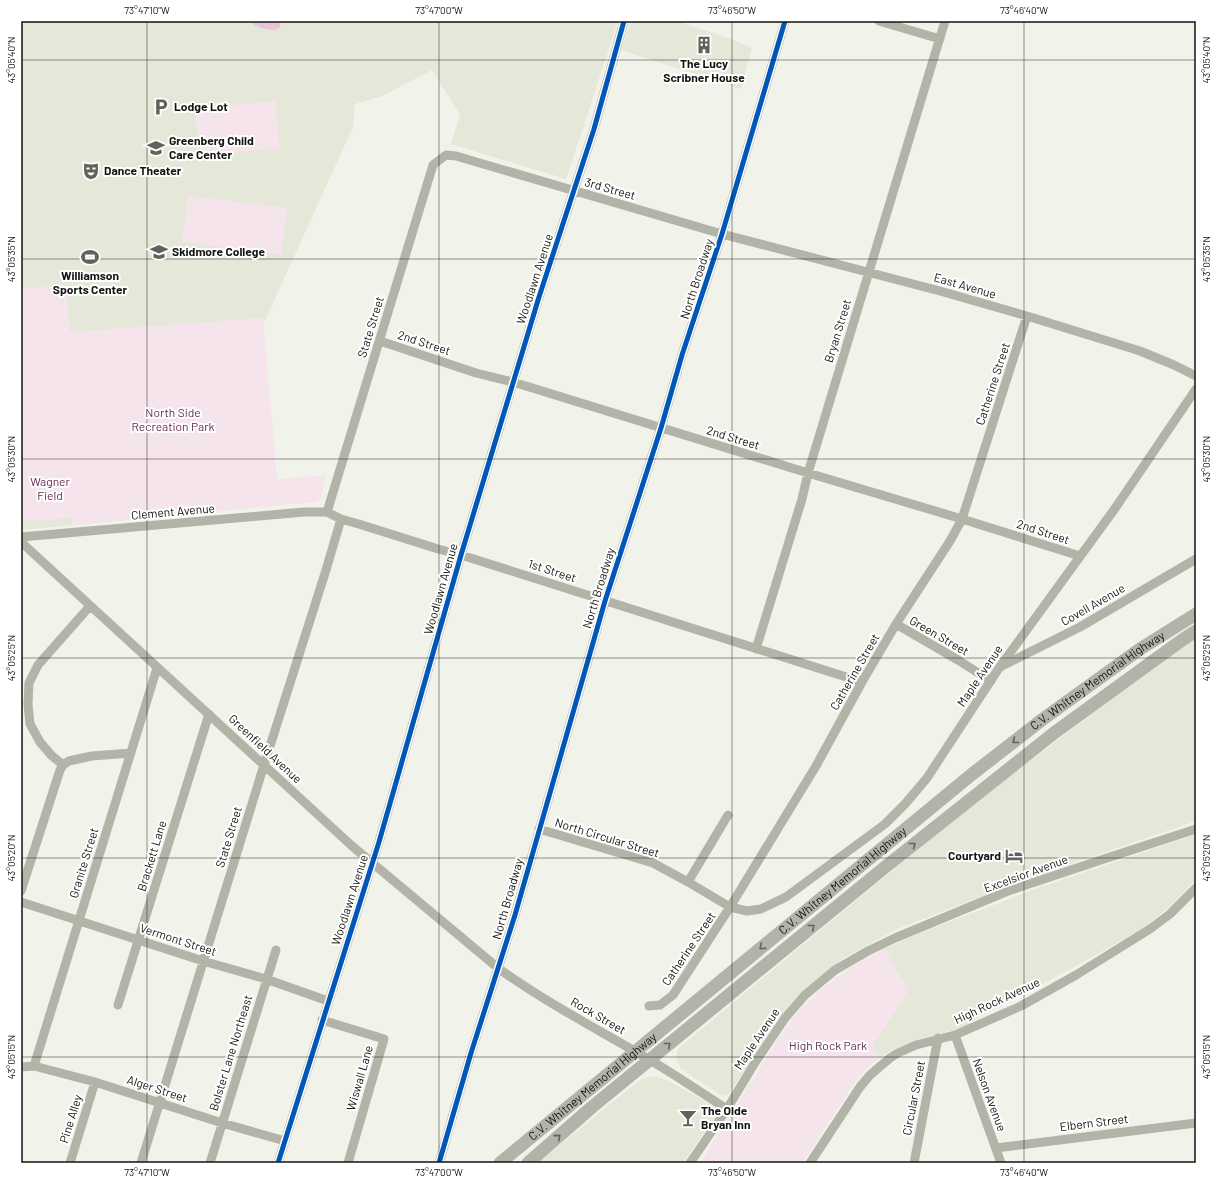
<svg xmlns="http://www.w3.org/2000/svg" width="1217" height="1184" font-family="Barlow,sans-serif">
<rect width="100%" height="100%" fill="#f1f2ea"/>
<!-- built -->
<path fill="#e5e7d9" d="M21 21H618L566 179 451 144 460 115 432 70 382 96 355 104 353 127 263 325 279 505 21 530Z
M631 21H676L728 38 752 48 741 89 621 50Z
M1196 639V821L1030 878 897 929 842 959 805 988 784 1011 767 1034 730 1093 726 1096 721 1095 681 1069 676 1059 678 1049 740 997 968 808 1155 666Z
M1194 835 1196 836V879L1185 892 1167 909 1140 930 1067 971 970 1022 968 1025 963 1028 922 1038 896 1048 880 1058 873 1045 908 990 884 949 913 936 1032 890Z
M655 1076 669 1081 715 1107 717 1110 716 1115 683 1163H538L641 1079Z"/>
<!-- green -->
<path fill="#f6e4ec" d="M275 101 280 148 199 156 195 109Z
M188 196 287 208 281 255 182 242Z
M66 285 70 332 263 318 277 479 326 475 321 498 316 502 72 525V518L21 521V289Z
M884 949 908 990 873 1045 880 1058 866 1069 855 1082 802 1163H700L780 1036 799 1011 825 986 853 966Z"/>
<!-- water -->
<path fill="#e8c4d9" d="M252 21H281L280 27C273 33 262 28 254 25Z"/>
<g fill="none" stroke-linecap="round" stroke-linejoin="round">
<!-- minor -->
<path stroke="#b3b4a8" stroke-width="9" d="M879 21 940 39
M380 341 476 373 513 382 808 473 962 519 1080 556
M327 512 433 165 446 155 456 156 722 234 940 291 1027 316 1140 351 1174 365 1196 376
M21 537 304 512H327L341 519 362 525 438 549 461 555 862 682
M21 542 352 846 498 968C542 1000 590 1025 636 1052 667 1069 697 1090 727 1109
M896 624 958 660 991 681
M756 649 802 499 808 473 945 21
M1000 667 1080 627 1196 559
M63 765 51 755 40 742 30 724 28 704 29 683 38 665 90 606
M539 829 653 863 688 882 730 907 747 911 761 909 786 897 885 824 905 804 927 778 999 668 1116 507 1196 389
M688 882 728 815
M21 891 60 770 63 765 69 761 92 756 131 753
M21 902 203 961 266 979 328 1001
M118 1005 209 714
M649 1006 660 1005 673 995 730 907 816 766 862 682 896 624 950 541 962 519 1027 316
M322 1020 384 1039 348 1163
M955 1035 1001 1163
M34 1066 157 668
M21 1067 34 1066 95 1082 222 1123 285 1141
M996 1148 1196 1123
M70 1163 95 1082
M141 1163 264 765 326 570 341 519
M210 1163 276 950
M278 1163 379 842 461 555 539 297 594 129 624 21
M439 1163 471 1053 515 915 605 601 661 428 682 355 722 234 785 21
M690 1163 727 1109 756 1061 785 1018 805 995 835 970 868 951 895 938 1008 891 1107 858 1196 829
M810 1163 860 1087 870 1075 890 1058 898 1053 916 1045 955 1035 1021 1006 1076 975 1150 929 1170 914 1196 888
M914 1163 938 1038"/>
<!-- highway -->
<g stroke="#b3b4a9" stroke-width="13">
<path id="s1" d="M500 1163 971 775 1043 719 1140 649 1196 614"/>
<path d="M528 1163 592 1107 884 868 1054 733 1182 640 1196 631"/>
</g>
<!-- cycleway casing -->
<g stroke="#fff" stroke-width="8">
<path id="cycleway" d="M278 1163 379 842 461 555 539 297 594 129 624 21
M439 1163 471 1053 515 915 605 601 661 428 682 355 722 234 785 21"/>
</g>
<!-- cycleway -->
<use href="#cycleway" stroke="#0057b8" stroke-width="5"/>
</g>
<!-- one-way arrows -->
<defs><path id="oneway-chevron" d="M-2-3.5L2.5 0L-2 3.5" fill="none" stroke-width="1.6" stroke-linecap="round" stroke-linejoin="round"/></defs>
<g stroke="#64645c">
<use href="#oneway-chevron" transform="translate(1015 741) rotate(142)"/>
<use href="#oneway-chevron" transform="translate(913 845) rotate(-38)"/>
<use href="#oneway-chevron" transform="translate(812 927) rotate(-39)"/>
<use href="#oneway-chevron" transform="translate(762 947) rotate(140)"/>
<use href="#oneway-chevron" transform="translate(668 1045) rotate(-39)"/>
<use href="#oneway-chevron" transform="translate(558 1137) rotate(-41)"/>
</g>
<!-- ticks -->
<path fill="none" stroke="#141410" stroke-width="1" stroke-opacity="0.45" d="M147 21V1163M439 21V1163M732 21V1163M1024 21V1163M21 60H1196M21 259H1196M21 459H1196M21 658H1196M21 858H1196M21 1057H1196"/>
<!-- icons -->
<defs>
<g id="building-bare" transform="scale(1.38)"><path d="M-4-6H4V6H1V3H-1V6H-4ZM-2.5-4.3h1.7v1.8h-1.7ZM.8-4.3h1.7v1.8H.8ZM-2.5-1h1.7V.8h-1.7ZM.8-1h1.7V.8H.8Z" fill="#61625c" stroke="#fff" stroke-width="2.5" paint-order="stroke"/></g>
<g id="parking-bare" transform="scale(1.38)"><path d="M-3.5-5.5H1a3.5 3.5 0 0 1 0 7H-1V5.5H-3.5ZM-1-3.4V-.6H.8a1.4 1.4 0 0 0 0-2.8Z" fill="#61625c" stroke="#fff" stroke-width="2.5" paint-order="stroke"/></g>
<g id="school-bare" transform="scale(1.38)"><path d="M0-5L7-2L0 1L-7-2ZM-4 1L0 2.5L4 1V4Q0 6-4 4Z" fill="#61625c" stroke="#fff" stroke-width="2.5" paint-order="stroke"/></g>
<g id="theatre-bare" transform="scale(1.38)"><path d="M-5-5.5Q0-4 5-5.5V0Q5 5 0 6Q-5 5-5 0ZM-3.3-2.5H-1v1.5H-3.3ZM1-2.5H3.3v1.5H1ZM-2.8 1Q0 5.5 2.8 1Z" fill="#61625c" stroke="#fff" stroke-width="2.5" paint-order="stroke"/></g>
<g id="university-bare" transform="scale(1.38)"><path d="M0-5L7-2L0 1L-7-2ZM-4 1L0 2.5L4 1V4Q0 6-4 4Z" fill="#61625c" stroke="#fff" stroke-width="2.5" paint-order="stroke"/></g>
<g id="stadium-bare" transform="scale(1.38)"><path d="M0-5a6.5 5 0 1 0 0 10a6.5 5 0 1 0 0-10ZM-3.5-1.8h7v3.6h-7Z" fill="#61625c" stroke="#fff" stroke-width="2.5" paint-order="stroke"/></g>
<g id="hotel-bare" transform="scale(1.38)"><path d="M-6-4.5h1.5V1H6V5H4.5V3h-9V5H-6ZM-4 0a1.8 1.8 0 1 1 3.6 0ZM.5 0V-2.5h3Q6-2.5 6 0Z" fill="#61625c" stroke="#fff" stroke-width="2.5" paint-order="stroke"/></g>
<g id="bar-bare" transform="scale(1.38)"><path d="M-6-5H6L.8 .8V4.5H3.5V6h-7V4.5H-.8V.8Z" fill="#61625c" stroke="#fff" stroke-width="2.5" paint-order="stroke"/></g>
</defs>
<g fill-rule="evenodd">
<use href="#building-bare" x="704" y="45"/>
<use href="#parking-bare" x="161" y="107"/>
<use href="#school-bare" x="156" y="148"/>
<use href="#theatre-bare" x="91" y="171"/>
<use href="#university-bare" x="159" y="252"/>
<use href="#stadium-bare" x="90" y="257"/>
<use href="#hotel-bare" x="1014" y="856"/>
<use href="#bar-bare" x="688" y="1118"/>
</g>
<g text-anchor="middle" stroke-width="4" stroke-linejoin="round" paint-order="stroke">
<!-- poi labels -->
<g font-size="12" font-weight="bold" fill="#141410" stroke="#fff" text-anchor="start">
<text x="704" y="68" text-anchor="middle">The Lucy<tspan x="704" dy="14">Scribner House</tspan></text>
<text x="174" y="111">Lodge Lot</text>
<text x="169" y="145">Greenberg Child<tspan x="169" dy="14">Care Center</tspan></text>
<text x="104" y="175">Dance Theater</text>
<text x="172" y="256">Skidmore College</text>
<text x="90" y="280" text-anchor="middle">Williamson<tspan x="90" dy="14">Sports Center</tspan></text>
<text x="1001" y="860" text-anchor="end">Courtyard</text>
<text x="701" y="1115">The Olde<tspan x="701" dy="14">Bryan Inn</tspan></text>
</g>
<!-- street labels -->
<g font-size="12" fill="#141410" stroke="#fff">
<text transform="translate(610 189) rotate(16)" y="4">3rd Street</text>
<text transform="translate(535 279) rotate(-72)" y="4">Woodlawn Avenue</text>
<text transform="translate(697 279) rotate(-72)" y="4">North Broadway</text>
<text transform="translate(965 286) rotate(16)" y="4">East Avenue</text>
<text transform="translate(371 327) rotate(-73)" y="4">State Street</text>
<text transform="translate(838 331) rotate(-73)" y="4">Bryan Street</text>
<text transform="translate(424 343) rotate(18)" y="4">2nd Street</text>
<text transform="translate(993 384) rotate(-72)" y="4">Catherine Street</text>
<text transform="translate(733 438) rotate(17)" y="4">2nd Street</text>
<text transform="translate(173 512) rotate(-5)" y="4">Clement Avenue</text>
<text transform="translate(1043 532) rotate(18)" y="4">2nd Street</text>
<text transform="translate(552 571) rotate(18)" y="4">1st Street</text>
<text transform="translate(599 588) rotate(-73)" y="4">North Broadway</text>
<text transform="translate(441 589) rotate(-74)" y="4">Woodlawn Avenue</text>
<text transform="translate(1093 605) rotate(-30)" y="4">Covell Avenue</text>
<text transform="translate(939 636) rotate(30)" y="4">Green Street</text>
<text transform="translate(855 672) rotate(-60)" y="4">Catherine Street</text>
<text transform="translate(980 676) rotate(-56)" y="4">Maple Avenue</text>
<text dy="4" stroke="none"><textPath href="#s1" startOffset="768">C.V. Whitney Memorial Highway</textPath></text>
<text transform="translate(265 749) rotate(43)" y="4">Greenfield Avenue</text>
<text transform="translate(229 837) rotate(-73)" y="4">State Street</text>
<text transform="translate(607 838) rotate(17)" y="4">North Circular Street</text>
<text transform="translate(152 856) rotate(-73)" y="4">Brackett Lane</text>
<text transform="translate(84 863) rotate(-73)" y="4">Granite Street</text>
<text transform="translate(1026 874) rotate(-20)" y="4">Excelsior Avenue</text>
<text dy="4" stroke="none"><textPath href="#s1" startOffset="444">C.V. Whitney Memorial Highway</textPath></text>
<text transform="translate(508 899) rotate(-74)" y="4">North Broadway</text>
<text transform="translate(350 900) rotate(-72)" y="4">Woodlawn Avenue</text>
<text transform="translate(178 940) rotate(18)" y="4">Vermont Street</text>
<text transform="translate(689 949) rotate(-56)" y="4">Catherine Street</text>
<text transform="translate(997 1001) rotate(-25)" y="4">High Rock Avenue</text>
<text transform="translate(598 1016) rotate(30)" y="4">Rock Street</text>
<text transform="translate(757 1039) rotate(-56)" y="4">Maple Avenue</text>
<text transform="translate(231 1053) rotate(-73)" y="4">Bolster Lane Northeast</text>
<text transform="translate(360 1078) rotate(-74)" y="4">Wiswall Lane</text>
<text dy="4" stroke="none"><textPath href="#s1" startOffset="120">C.V. Whitney Memorial Highway</textPath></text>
<text transform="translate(157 1089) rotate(18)" y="4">Alger Street</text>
<text transform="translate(989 1095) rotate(70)" y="4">Nelson Avenue</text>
<text transform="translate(914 1098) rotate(-79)" y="4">Circular Street</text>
<text transform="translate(71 1119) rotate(-73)" y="4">Pine Alley</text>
<text transform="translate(1094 1123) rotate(-7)" y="4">Elbern Street</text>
</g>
<!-- park labels -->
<g font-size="12" fill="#662a55" stroke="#fff">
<text x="173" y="417">North Side<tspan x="173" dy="14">Recreation Park</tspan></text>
<text x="50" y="486">Wagner<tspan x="50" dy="14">Field</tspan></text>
<text x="828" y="1050">High Rock Park</text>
</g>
</g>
<!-- border -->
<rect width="1217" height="1184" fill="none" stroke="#ffffff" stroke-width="44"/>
<rect x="22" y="22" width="1173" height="1140" fill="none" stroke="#141410" stroke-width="1.5"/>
<g font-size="10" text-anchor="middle" fill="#141410">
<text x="147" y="14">73°47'10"W</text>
<text x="439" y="14">73°47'00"W</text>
<text x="732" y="14">73°46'50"W</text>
<text x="1024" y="14">73°46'40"W</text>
<text transform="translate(11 60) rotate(-90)" y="4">43°05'40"N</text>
<text transform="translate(1206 60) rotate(-90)" y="4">43°05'40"N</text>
<text transform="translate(11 259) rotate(-90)" y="4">43°05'35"N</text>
<text transform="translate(1206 259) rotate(-90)" y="4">43°05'35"N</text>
<text transform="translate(11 459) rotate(-90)" y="4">43°05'30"N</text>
<text transform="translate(1206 459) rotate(-90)" y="4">43°05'30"N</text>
<text transform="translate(11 658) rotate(-90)" y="4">43°05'25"N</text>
<text transform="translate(1206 658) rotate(-90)" y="4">43°05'25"N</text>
<text transform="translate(11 858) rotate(-90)" y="4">43°05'20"N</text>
<text transform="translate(1206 858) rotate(-90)" y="4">43°05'20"N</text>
<text transform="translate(11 1057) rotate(-90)" y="4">43°05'15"N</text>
<text transform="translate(1206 1057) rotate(-90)" y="4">43°05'15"N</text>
<text x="147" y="1176">73°47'10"W</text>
<text x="439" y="1176">73°47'00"W</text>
<text x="732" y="1176">73°46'50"W</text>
<text x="1024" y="1176">73°46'40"W</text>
</g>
</svg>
